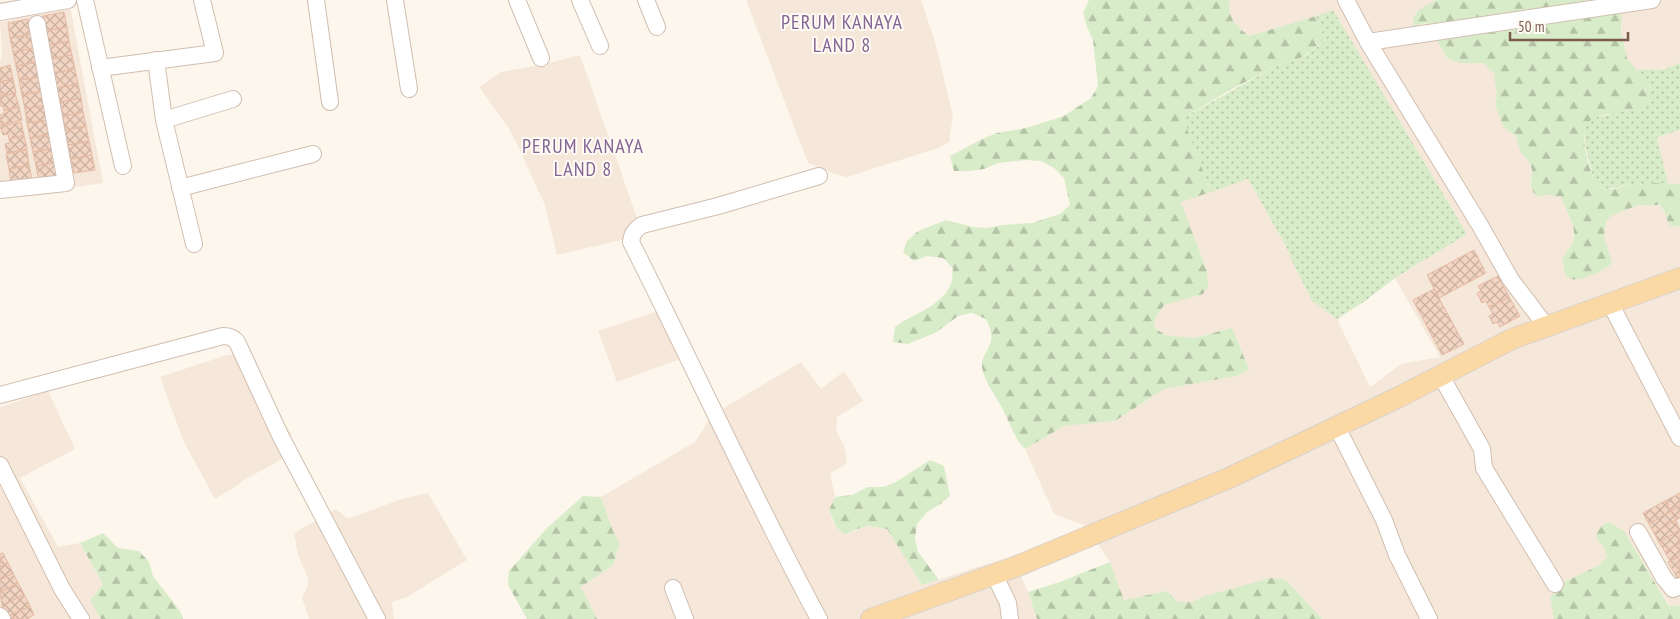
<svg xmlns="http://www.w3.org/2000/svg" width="1680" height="619" font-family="'PT Sans Narrow',sans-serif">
<defs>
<pattern id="grass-dots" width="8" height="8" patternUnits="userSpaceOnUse" patternTransform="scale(1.25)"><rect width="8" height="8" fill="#d8ecc9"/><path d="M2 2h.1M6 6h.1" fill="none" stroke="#b4c2a5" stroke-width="1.8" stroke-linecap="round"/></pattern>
<pattern id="forest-firs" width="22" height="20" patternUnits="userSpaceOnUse" patternTransform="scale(1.25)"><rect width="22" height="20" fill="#d8ecc9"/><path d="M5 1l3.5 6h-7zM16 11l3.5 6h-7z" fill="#b4c2a5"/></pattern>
<pattern id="building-cross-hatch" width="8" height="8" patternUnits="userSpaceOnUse" patternTransform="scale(1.25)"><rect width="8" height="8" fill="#f3d5c3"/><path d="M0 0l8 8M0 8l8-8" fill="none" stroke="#cab0a1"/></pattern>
</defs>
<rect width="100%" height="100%" fill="#fdf6ec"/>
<!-- residential -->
<path fill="#f5e8da" d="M746 0H921L935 42 953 116 949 142 938 148 847 177 835 174 808 163Z
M1229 0H1436L1416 12 1420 26 1427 23 1447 58 1468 63H1483L1494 73 1497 97 1495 105 1510 131 1516 136 1520 151 1530 163 1532 170 1531 185 1539 197 1546 195 1561 197 1573 225 1574 241 1566 253 1612 264 1604 236 1606 221 1610 216 1638 205H1660L1664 211 1669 224 1676 227 1680 225V606H1670L1624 531 1596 537 1605 550 1607 557 1598 566 1564 582 1550 597 1554 619H1322L1286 580 1205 596 1192 602H1178L1167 591 1124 600 1110 562 1086 526 1054 514 1025 449 1064 426 1115 421 1164 389 1237 376 1249 369 1232 328 1194 338 1165 335 1154 327 1155 319 1164 304 1203 294 1207 271 1180 201 1248 179 1288 250 1290 257 1312 301 1337 319 1370 387 1401 364 1440 357 1395 278 1467 234 1333 11 1249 36 1237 26 1229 13Z
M1615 0H1680V63L1663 70H1636L1627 58 1621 31 1622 24Z
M44 6 69 8 71 11 103 183 0 198V63L2 55 0 22 31 14Z
M580 55 643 235 557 255 545 205 516 142 509 129 479 87 501 72 549 63Z
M1680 130V184L1668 183 1657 137Z
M667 308 689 356 617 382 598 331Z
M246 352 277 418 281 417 291 433 290 446 284 458 244 480 238 485 215 499 183 440 160 377 224 356Z
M801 362 821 389 844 371 863 401 837 417 836 431 844 445 847 460 844 466 830 473 835 497 829 510 834 525 853 532 866 526 887 529 922 585 1012 556 1028 592 1037 619H597L581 587 613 565 620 544 613 531 601 497 695 442 709 420 724 408Z
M48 391 75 449 20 478 58 547 80 543 103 584 90 600 101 619H0V407Z
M428 493 467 560 405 598 392 602 394 619H309L302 598 308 585V578L298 555 294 533 336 509 347 518 354 517 401 499Z"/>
<!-- grass -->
<path fill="url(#grass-dots)" d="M1333 10 1467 234 1395 278 1365 301 1337 319 1312 301 1290 257 1288 250 1248 179 1211 192 1183 118 1278 65 1304 57 1325 41 1316 16Z
M1680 63V130L1657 137 1668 183 1634 185 1605 189 1599 186 1594 181 1585 145 1584 130 1587 123 1593 118 1610 114 1651 88 1636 70H1663Z"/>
<!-- forest -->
<path fill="url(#forest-firs)" d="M1089 0H1229C1229 20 1234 24 1249 36L1316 16 1325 41 1303 57 1278 65 1230 90 1183 118 1211 192 1181 202 1207 271 1208 287 1203 294 1164 305 1155 319 1154 327 1165 335 1194 338 1232 328 1249 369 1237 376 1164 389 1115 421 1064 426 1025 449C1014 438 1011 425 1004 412 997 396 981 380 982 362 982 359 985 354 987 351 994 338 992 331 986 319L972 313 958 316 935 333 908 344 893 342 895 327C914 313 941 307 951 284 953 280 952 273 953 268L943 258 927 256 914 261 903 252 907 241 918 231 946 220 973 227 987 228 1002 225 1032 223 1060 214 1070 205 1064 178 1054 168 1041 161 1026 160 998 163 984 169 969 171H954L950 156 984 138 997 133 1026 128 1064 116 1091 98 1098 86 1093 40 1087 27 1083 13Z
M1436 0H1615L1622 17 1621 31 1627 58 1651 88 1650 104C1633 115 1605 110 1591 120 1583 126 1583 138 1585 148 1587 157 1592 182 1600 187 1609 192 1624 186 1634 185 1649 183 1665 183 1680 184V225L1676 227 1669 225 1664 211 1660 205H1638L1611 216 1606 221 1604 236 1612 263C1606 270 1580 282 1571 279 1569 278 1566 275 1565 274L1562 259 1574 241V233L1573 225 1561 197 1546 195 1539 197 1533 192 1531 185 1532 170 1530 163 1520 151 1516 136 1504 128 1495 105 1497 97 1494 73 1483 63H1460L1447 58 1427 23 1413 26C1412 10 1424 7 1436 0Z
M930 460 944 466 950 496 939 505 927 512 917 524 915 538 918 552 937 577 938 580 922 585 887 529 866 526 845 534C834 528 834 521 829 510L835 497 852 495 868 487H883L896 482Z
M583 496 601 497 613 531 620 544 613 565 581 587 597 619H527L508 585 509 571 547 528Z
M1609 522 1624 531 1669 606H1680V619H1554L1550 597 1564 582 1598 566 1607 557 1605 550 1596 537C1598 529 1601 525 1609 522Z
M103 533 118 548 139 551 149 562 153 576 180 611 183 619H101L90 600 103 584 80 543Z
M1110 562 1124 600 1167 591 1178 602H1192L1205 596 1271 578 1286 580 1322 619H1037L1028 592 1057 583Z"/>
<!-- building -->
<path fill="url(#building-cross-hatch)" stroke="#e6bba3" d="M64 12 67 27 46 31 43 16Z
M28 19 31 34 10 38 8 23Z
M67 27 69 41 49 45 46 31Z
M31 34 34 48 13 52 10 38Z
M69 41 72 55 51 59 49 45Z
M34 48 37 62 16 66 13 52Z
M72 55 75 69 54 73 51 59Z
M37 62 40 77 19 80 16 66Z
M10 65 13 79 0 82V68Z
M75 69 78 84 57 88 54 73Z
M40 77 43 91 22 95 19 80Z
M13 79 16 93 0 96V82Z
M78 84 81 98 60 102 57 88Z
M43 91 45 105 25 109 22 95Z
M15 93 19 107 4 110 3 106H0V97Z
M81 98 83 112 63 116 60 102Z
M45 105 48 120 27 123 25 109Z
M19 107 22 120 1 125 0 115 4 114V110Z
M83 112 86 126 65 130 63 116Z
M48 120 51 134 30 138 27 123Z
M21 122 24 135 9 139 8 134 3 135 0 126Z
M86 126 89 141 68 145 65 130Z
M51 134 54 148 33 152 30 138Z
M24 135 27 149 7 153 5 144 10 143 9 139Z
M89 141 92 155 71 159 68 145Z
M54 148 57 162 36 166 33 152Z
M27 150 29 165 9 169 6 154Z
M92 155 95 170 74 173 71 159Z
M57 162 60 177 39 181 36 166Z
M29 165 32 179 11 183 9 169Z
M1474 250 1486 273 1439 298 1427 275Z
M1498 276 1509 297 1489 307 1486 301 1482 303 1477 293 1481 291 1478 286Z
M1434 289 1464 344 1442 355 1413 300Z
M1509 297 1520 316 1500 327 1497 322 1493 324 1489 316 1493 314 1489 307Z
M1680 493V506L1671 511 1665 501Z
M1665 501 1671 511 1649 524 1643 513Z
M1680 506V518L1676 520 1671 511Z
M1671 511 1676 520 1654 533 1649 524Z
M1676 520 1680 530 1659 542 1654 533Z
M1680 530V543L1665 552 1659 542Z
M1680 543V556L1670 561 1665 552Z
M3 553 8 563 0 567V554Z
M1678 557 1680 560 1679 581 1668 562Z
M8 563 13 573 0 580V567Z
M13 573 18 583 0 592V580Z
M18 583 24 594 2 606 0 592Z
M24 594 30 606 7 617 2 606Z
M30 606 34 615 27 619H8L7 617Z"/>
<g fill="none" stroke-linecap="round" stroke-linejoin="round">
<!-- minor casing -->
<g stroke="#d1beb0" stroke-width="18">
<path id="minor" d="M85 0 123 166
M316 0 330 102
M395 0 409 89
M517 0 541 58
M580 0 600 46
M646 0 657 27
M1346 0 1368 42 1481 227 1511 280 1546 326
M0 12 68 0
M1368 42 1652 0
M156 60 164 120 194 244
M100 68 215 53 202 0
M164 120 233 99
M180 188 313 154
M0 190 66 183 37 24
M1610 303 1680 438
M1441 376 1482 449 1484 468 1555 584
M0 395 223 336C230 336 233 338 237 342L281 437 377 619
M1337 427 1384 520 1397 555 1429 619
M0 465 62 589 81 619
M1638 532 1664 578 1673 589 1680 586
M994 574 1008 603 1010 619
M673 588 685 619
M0 616 2 619
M819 619C752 495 694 367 631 242 632 233 635 230 642 225L718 206 819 176"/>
</g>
<!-- major casing -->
<g stroke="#dad1cd" stroke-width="22">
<path id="major" d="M871 619 1015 567 1229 478 1399 397 1512 339 1680 278"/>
</g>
<!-- minor -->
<use href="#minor" stroke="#fff" stroke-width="16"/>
<!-- major -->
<use href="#major" stroke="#fbd9a5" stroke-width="20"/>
</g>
<g text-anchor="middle" stroke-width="4" stroke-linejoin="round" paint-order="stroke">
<!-- neighbourhood labels -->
<g font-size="20" letter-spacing="1" fill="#846695" stroke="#fffaf3">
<text x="842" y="29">PERUM KANAYA<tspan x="842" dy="23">LAND 8</tspan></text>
<text x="583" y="153">PERUM KANAYA<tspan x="583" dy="23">LAND 8</tspan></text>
</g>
</g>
<!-- scale -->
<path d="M1510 32v8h118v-8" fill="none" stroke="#7a5c4d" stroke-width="2.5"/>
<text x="1518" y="32" font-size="15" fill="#7a5c4d" stroke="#fffaf3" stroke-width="4" paint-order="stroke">50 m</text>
</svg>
